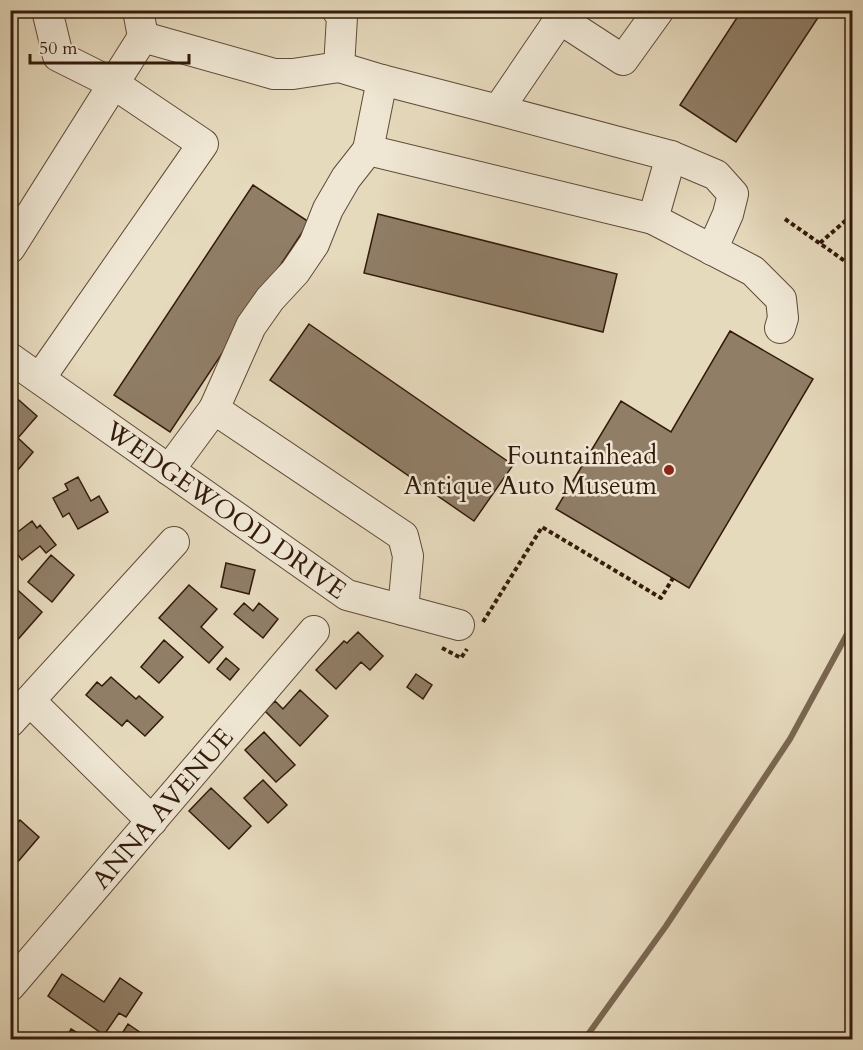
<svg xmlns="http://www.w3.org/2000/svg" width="863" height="1050" font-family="Cardo,serif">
<rect width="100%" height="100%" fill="#e6dabd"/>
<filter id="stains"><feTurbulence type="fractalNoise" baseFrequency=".00333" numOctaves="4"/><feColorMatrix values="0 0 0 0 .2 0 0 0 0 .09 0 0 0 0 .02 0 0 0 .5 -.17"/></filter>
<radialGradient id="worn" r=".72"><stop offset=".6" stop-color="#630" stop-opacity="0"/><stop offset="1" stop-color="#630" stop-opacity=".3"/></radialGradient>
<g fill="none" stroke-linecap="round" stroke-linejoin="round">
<!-- stream -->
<path stroke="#7a6751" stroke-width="6" d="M584 1040 666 926 790 739 852 625"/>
</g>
<!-- building -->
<path fill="#907e67" stroke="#331b0a" stroke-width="1.5" d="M742 10H823L736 142 680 105Z
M253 185 309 222 170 432 114 395Z
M378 214 617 274 603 332 364 273Z
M309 324 513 465 474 521 270 380Z
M730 331 813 379 689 588 556 509 621 401 671 432Z
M12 394 37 416 18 438 10 431Z
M18 438 33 452 18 470 10 463V447Z
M78 477 91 501 99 496 108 512 78 529 69 513 63 517 53 498 68 490 65 484Z
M32 521 37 528 40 525 56 545 46 553 40 546 22 560 10 545V538Z
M51 555 74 575 52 602 28 582Z
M226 563 255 570 249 594 221 587Z
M11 584 42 612 13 645 10 643Z
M189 585 217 609 201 627 223 647 209 663 159 618Z
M244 603 253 611 259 603 278 619 263 638 234 614Z
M358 632 383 656 370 670 361 662 336 689 316 670 344 641 347 643Z
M164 640 183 657 159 683 141 667Z
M226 658 239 669 230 680 217 669Z
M416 674 432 685 423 699 407 687Z
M111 677 136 699 139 696 163 717 145 736 127 720 122 726 86 695 97 682 102 686Z
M300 690 328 716 300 746 265 711 275 701 283 709Z
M264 732 295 765 276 782 245 750Z
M263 780 287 805 268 823 244 798Z
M211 788 251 826 229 849 189 811Z
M20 820 39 837 10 871V830Z
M62 974 104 1002 120 978 142 993 126 1017 119 1013 104 1035 48 996Z
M128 1024 141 1033 137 1040H118Z
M71 1029 89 1040H65Z"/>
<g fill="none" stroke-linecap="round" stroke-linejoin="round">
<!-- minor casing -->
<g stroke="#604b37" stroke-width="32">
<g id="minor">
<path d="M337 10 342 17 339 67 382 80 498 110 566 10"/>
<path d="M560 19 623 60 659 10"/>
<path d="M143 37 274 74H293L339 67"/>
<path d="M382 80 368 150 653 219"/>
<path d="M498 110 671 156 653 219 753 271 781 299 783 318 780 328"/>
<path d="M671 156 716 175 733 194 728 214 712 250"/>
<path d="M10 248 143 37 138 10"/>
<path id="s1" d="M10 358 347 595 459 625"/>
<path d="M40 378 203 144 114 84 58 56 47 10"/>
<path d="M214 409 251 326 270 299 295 272 314 244 328 209 346 178 368 150"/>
<path d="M169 470 214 409 403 536 408 556 403 610"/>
<path d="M30 701 152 821"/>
<path d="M10 722 174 542"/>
<path id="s2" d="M10 986 314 631"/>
</g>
</g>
<!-- path -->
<path stroke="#331b0a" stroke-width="4" stroke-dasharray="4.5 3" stroke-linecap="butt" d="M785 219 852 266
M820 243 852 215
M483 622 542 527 661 598 673 578
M442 648 461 658 467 649"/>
<!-- minor -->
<use href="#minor" stroke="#efe7d4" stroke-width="30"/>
</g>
<!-- markers -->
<circle fill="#8f2418" stroke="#efe7d4" stroke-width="2" cx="669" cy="470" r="6"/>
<g text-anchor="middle" stroke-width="5" stroke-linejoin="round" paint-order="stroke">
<!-- poi labels -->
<g font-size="26" fill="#331b0a" stroke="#efe7d4" text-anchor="end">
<text x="657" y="464">Fountainhead<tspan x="657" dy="30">Antique Auto Museum</tspan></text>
</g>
<!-- street labels -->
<g font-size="26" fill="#331b0a" stroke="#efe7d4">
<text dy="9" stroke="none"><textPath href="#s1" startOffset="264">WEDGEWOOD DRIVE</textPath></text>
<text dy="9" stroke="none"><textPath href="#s2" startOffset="234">ANNA AVENUE</textPath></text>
</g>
</g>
<!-- margin -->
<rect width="863" height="1050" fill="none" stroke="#e6dabd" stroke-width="36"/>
<rect x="12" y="12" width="839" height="1026" fill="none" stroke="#331b0a" stroke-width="3"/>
<rect x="18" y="18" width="827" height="1014" fill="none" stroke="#331b0a" stroke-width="1.5"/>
<!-- scale -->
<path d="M30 54v9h159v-9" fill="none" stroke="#331b0a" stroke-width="3"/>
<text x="39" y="54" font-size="18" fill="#331b0a" stroke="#efe7d4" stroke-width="4.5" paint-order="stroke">50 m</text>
<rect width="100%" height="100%" filter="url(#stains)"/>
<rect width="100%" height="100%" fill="url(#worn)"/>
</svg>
